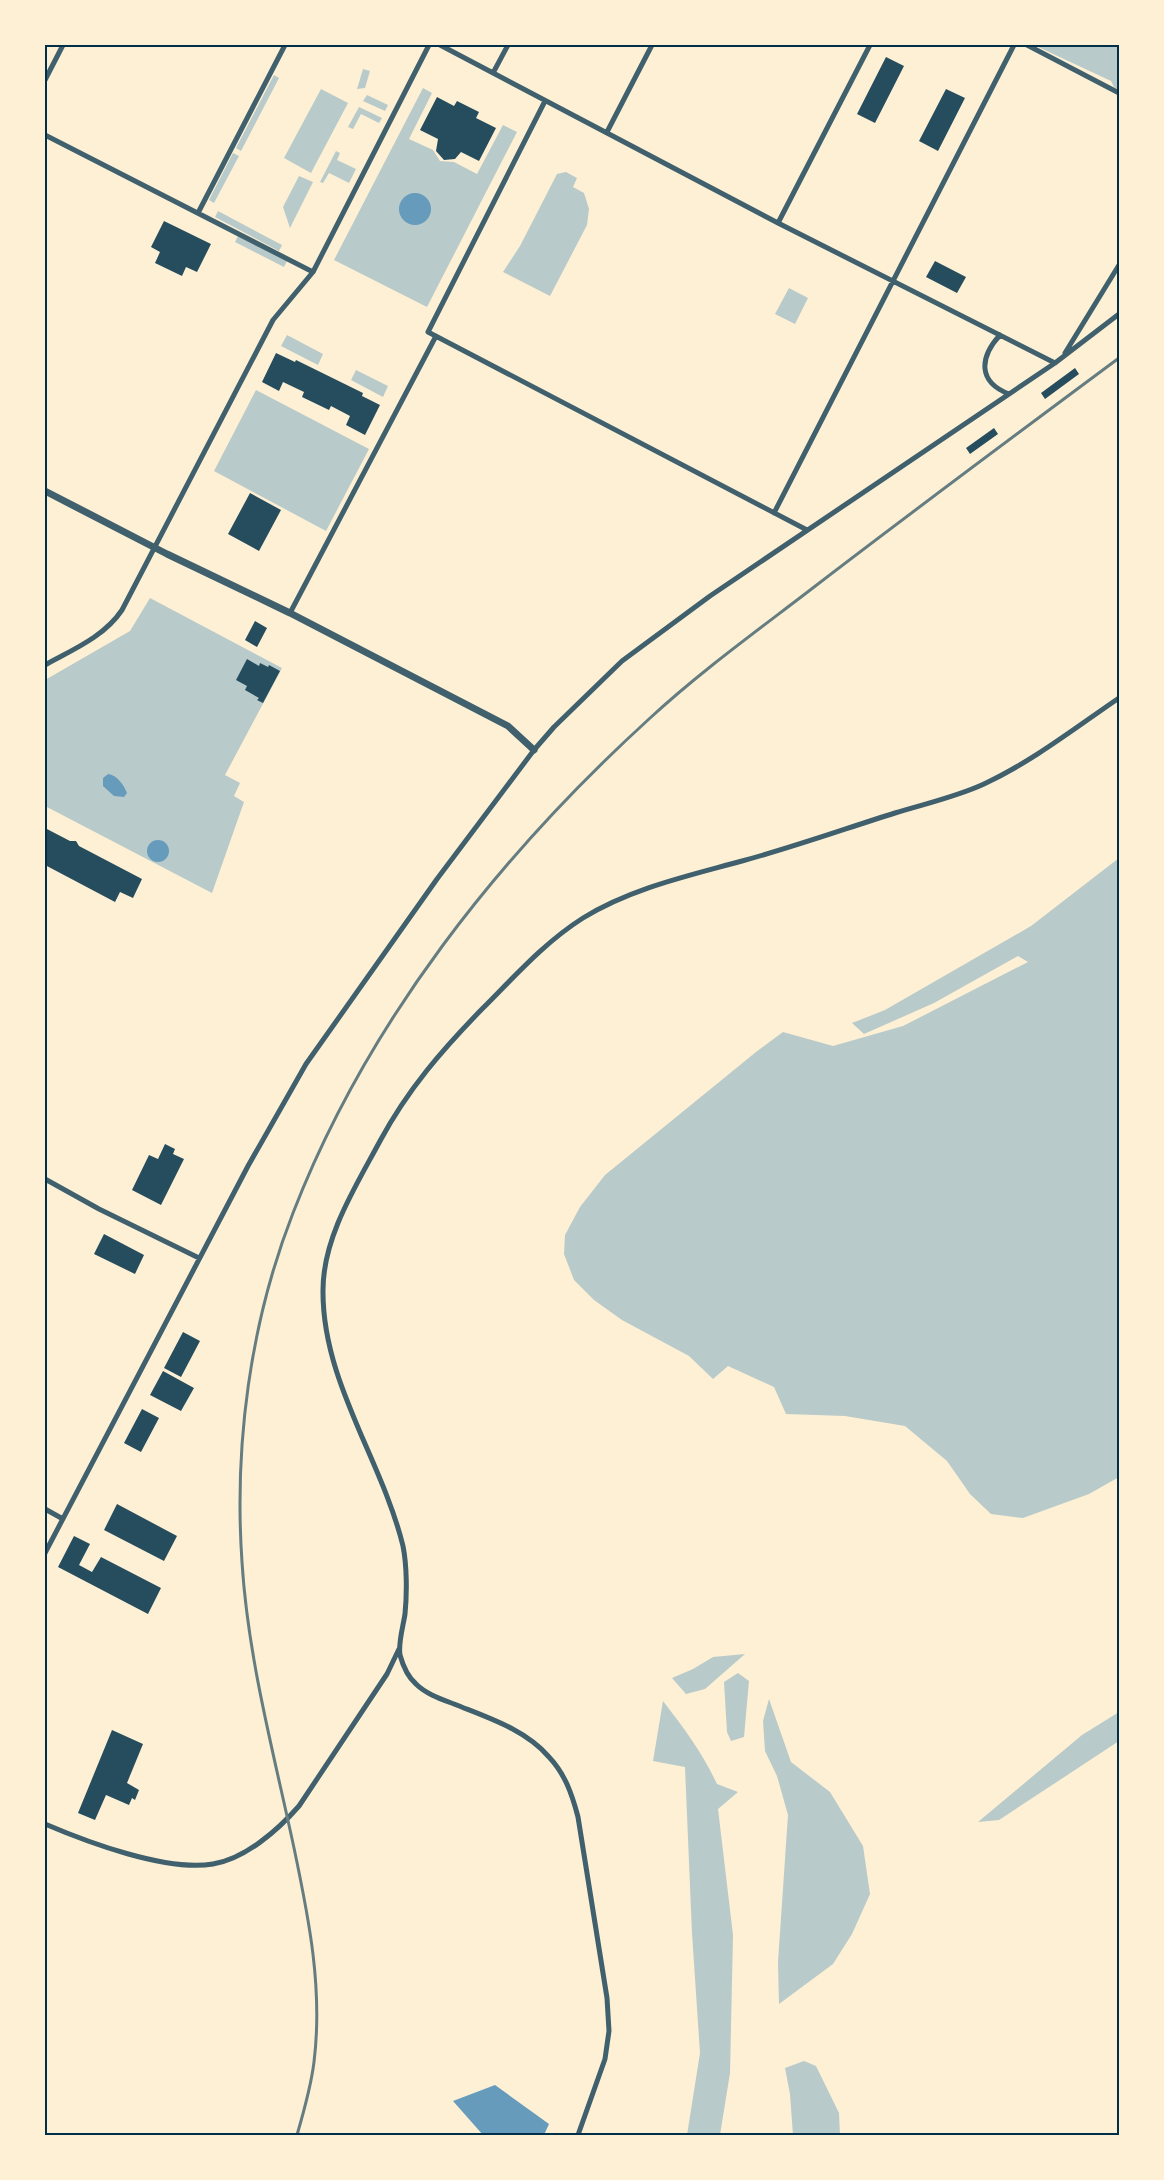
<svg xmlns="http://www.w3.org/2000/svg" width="1164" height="2180" font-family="Overpass,sans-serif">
<rect width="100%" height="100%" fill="#fdf0d5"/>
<!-- green -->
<path fill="#b9caca" d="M1034 45H1119V90L1114 87 1111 81Z
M363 69 370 71 365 88 357 89Z
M274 75 279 78 241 151 236 148Z
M423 88 432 93 409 139 433 150 440 161 454 162 477 174 503 125 517 132 427 307 334 260Z
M321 89 348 103 311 173 284 158Z
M367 95 388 105 385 111 363 101Z
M359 107 382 118 379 123 361 114 353 129 348 127Z
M336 151 340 153 337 160 356 169 349 183 329 173 323 183 320 182Z
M233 153 239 156 214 203 209 200Z
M566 172 577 178 573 187 584 193 589 209 587 225 550 296 503 272 520 246 557 174Z
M299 176 313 182 290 228 283 207Z
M218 211 282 245 279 251 215 217Z
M238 236 287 261 284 267 235 242Z
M789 288 808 298 795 324 775 314Z
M287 335 323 354 318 365 281 346Z
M356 370 388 386 383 397 351 380Z
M256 390 369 449 326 531 214 471Z
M150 598 282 668 225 775 240 783 234 796 244 802 212 893 45 806V680L130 631Z
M1119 858V1477L1089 1494 1023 1518 991 1514 970 1494 947 1461 905 1426 845 1416 786 1414 774 1387 728 1366 713 1379 689 1356 622 1320 594 1300 574 1280 564 1254 565 1235 580 1207 605 1175 756 1052 783 1032 833 1046 903 1026 1028 962 1018 956 934 1003 864 1034 852 1023 885 1010 1031 926Z
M745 1654 705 1689 686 1694 672 1678 693 1669 713 1657Z
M738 1673 749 1681 744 1737 731 1741 727 1732 724 1682Z
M769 1699 791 1762 830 1792 863 1846 870 1894 852 1934 833 1964 779 2004 778 1962 788 1815 777 1776 765 1751 763 1721Z
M663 1701C684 1728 703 1754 717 1784L738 1792 718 1809 733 1935 730 2073 720 2135H687L700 2053 692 1933 685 1767 653 1761Z
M1119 1712V1741L999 1820 978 1822 1082 1735Z
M804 2061 816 2066 839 2113 840 2135H793L790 2094 785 2068Z"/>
<!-- water -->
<path fill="#669bbc" d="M399 209a16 16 0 1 1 32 0a16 16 0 1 1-32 0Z
M108 774C117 775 124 785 127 793L124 797 114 796 103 786V778Z
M147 851a11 11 0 1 1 22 0a11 11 0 1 1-22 0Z
M495 2085 549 2124 544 2135H483L453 2101Z"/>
<!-- building -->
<path fill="#264d5e" d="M886 57 904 66 875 123 857 114Z
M946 89 965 98 938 151 919 141Z
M437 97 454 106 457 101 479 112 476 118 496 128 479 161 461 152 455 159 444 160 436 151 438 139 420 130Z
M164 221 211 244 197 272 186 267 182 276 155 263 160 252 151 247Z
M935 261 966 277 957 293 926 277Z
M276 353 295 362 296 360 363 393 362 396 380 405 365 435 346 425 350 416 331 406 329 410 302 397 304 392 283 382 279 391 262 382Z
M1075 368 1079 374 1045 399 1041 393Z
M994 428 998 434 970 454 966 448Z
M250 493 281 510 259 551 228 534Z
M255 621 267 628 257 647 245 640Z
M247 659 259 666 260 663 268 667 269 665 280 671 263 703 257 700 259 698 245 690 247 686 236 680Z
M45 828 70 841H76L79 846 142 879 133 898 120 892 115 902 45 865Z
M165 1144 175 1149 173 1154 184 1159 161 1205 132 1190 149 1155 158 1159Z
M104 1234 144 1255 135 1274 94 1254Z
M183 1332 200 1341 181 1377 164 1368Z
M163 1371 194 1388 181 1411 150 1395Z
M142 1409 159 1418 141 1452 124 1443Z
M117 1504 177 1536 164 1561 104 1530Z
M74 1536 90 1544 79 1565 92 1572 101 1557 161 1588 148 1614 58 1567Z
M112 1730 143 1744 127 1783 139 1790 135 1800 132 1798 129 1805 106 1795 95 1820 78 1813Z"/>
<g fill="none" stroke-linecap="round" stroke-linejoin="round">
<!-- minor -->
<path stroke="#3f606c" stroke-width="5" d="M440 45 778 223 1055 363
M1027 45 1119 93
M493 73 508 45
M45 80 63 45
M545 101 428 332 807 530
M607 132 652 45
M45 135 313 272
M198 213 285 45
M778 223 870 45
M1000 335C979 358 978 382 1009 394
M1065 353 1119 265
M774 513 1014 45
M290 613 436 336
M45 665C72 650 104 637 122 610L273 320 313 272 429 45
M45 1179 99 1209 199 1258
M45 1509 63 1519
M45 1553 248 1166 306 1064 437 879 534 750 554 727 622 661 710 596 1055 363 1119 314
M45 1824C87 1842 167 1872 213 1864 245 1859 278 1830 299 1806L387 1674 399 1649
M578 2135 605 2059 609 2031 607 1998 578 1817C572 1794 565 1774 549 1757 525 1729 486 1717 454 1704 441 1699 426 1694 416 1684 408 1677 403 1666 400 1655 398 1643 403 1627 405 1614 407 1594 407 1566 403 1546 382 1460 322 1381 323 1290 323 1237 356 1186 380 1141 408 1089 442 1050 483 1008 515 976 545 942 583 918 632 888 688 876 742 861 794 847 844 829 895 813 924 804 956 797 984 784 1033 761 1075 728 1119 698"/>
<!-- tertiary -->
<path stroke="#3f606c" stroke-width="7" d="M45 491 167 554 290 613 508 726 534 750"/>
<!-- rail -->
<path stroke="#657d81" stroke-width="3" d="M297 2135C304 2111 311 2087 314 2062 323 1989 309 1919 294 1848 274 1754 248 1659 242 1562 234 1445 250 1323 293 1213 367 1022 499 856 649 719 702 670 761 628 818 584 917 508 1018 433 1119 358"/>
</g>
<!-- border -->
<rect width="1164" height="2180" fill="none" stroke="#fdf0d5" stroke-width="93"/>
<rect x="46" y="46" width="1072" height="2088" fill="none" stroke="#003049" stroke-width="2"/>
</svg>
